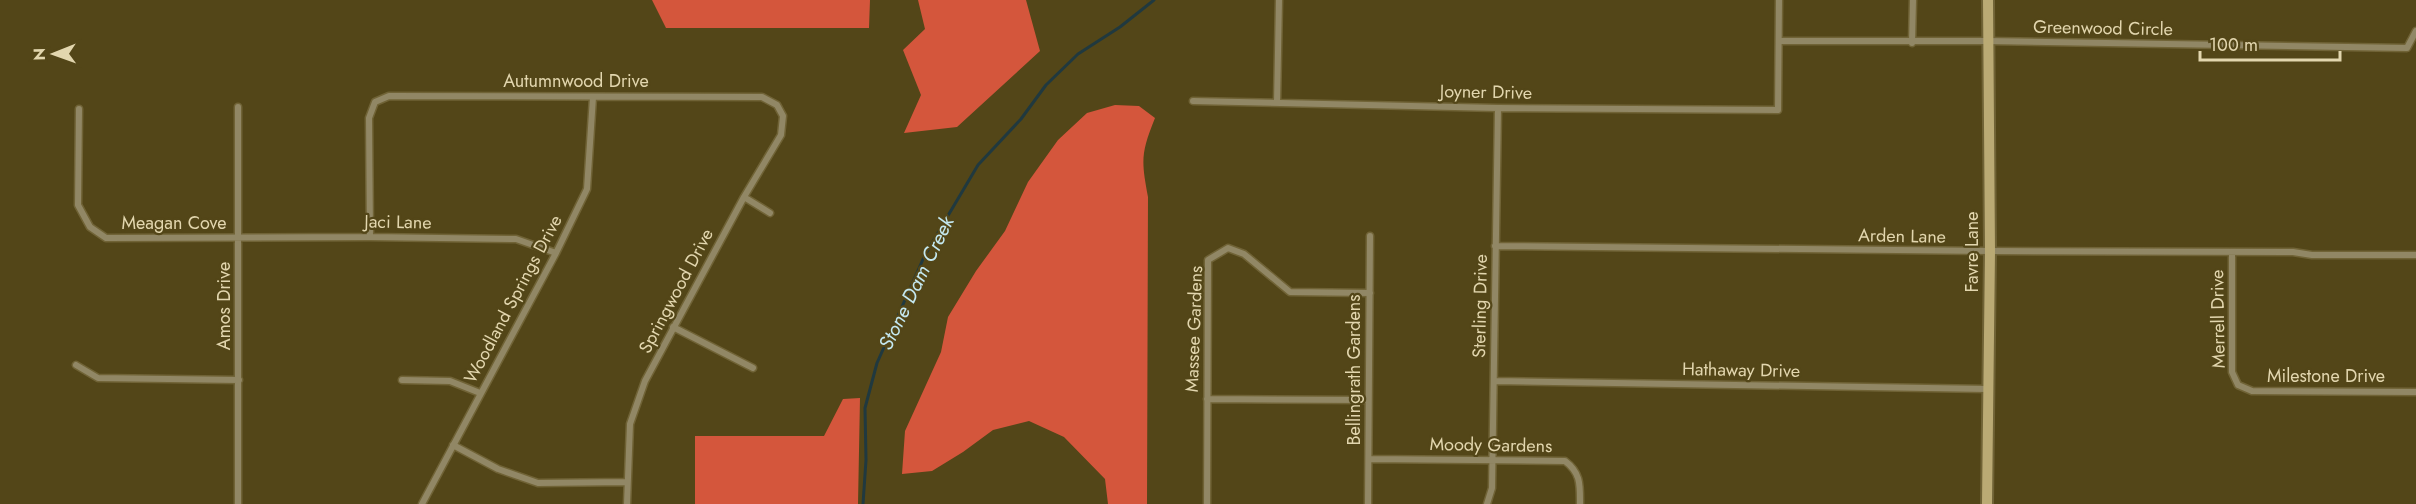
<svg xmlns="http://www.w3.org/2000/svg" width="2416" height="504" font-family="Jost,sans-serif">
<rect width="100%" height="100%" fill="#534618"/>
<!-- forest -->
<path fill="#d4563c" d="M652 0H870L869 28H666Z
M918 0H1026L1040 51 957 127 904 133 921 95 903 50 925 29Z
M1115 105 1139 106 1155 118C1141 153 1141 160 1148 197L1147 504H1108L1105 479 1064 437 1029 421 993 430 963 452 932 471 902 474 905 431 941 352 948 317 976 271 1005 231 1028 182 1058 140 1087 113Z
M860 398 858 504H695V436H824L843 399Z"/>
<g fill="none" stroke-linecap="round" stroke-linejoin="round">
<!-- stream -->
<path stroke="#20393f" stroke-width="3" d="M863 504 866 460 865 408 877 363 924 257 946 219 978 165 1021 119 1046 85 1078 54 1120 27 1154 0"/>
<!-- street casing -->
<g stroke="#706336" stroke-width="9">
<path id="street" d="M1780 41H1987L2407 48 2416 31
M1912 43 1913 0
M1193 101 1498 108 1778 110 1779 0
M1277 103 1279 0
M79 109 78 205 90 227 106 238 370 237 516 239 556 253
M744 197 770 213
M370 237 369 118 375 102 389 96 762 97 777 105 783 116 781 135 744 197 645 381 630 424 627 504
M1495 246 1990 251 2293 252 2312 255H2416
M2232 252V372L2238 385 2252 391 2416 392
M673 327 753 368
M76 365 98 378 239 380
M402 380 450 381 480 393
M1494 381 1987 389
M1207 399 1368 400
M453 445 498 469 538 483 627 482
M1369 459 1565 461C1581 473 1580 485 1580 504
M238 504V107
M422 504 556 253 587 189 593 97
M1207 504 1208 260 1228 248 1244 254 1290 292 1370 293
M1368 504 1370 236
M1487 504 1492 488 1498 108"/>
</g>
<!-- secondary casing -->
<g stroke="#706336" stroke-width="14">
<path id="secondary" d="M1987 504 1990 251 1988 0"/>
</g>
<!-- street -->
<use href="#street" stroke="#918765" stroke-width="6"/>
<!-- secondary -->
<use href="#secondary" stroke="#baaa74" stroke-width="10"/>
</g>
<g text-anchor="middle" stroke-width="4.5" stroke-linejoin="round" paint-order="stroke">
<!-- street labels -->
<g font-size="18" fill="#e2d6ae" stroke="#534618">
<text transform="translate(2103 28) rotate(1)" y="6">Greenwood Circle</text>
<text x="576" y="87">Autumnwood Drive</text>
<text transform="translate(1486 92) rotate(1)" y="6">Joyner Drive</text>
<text transform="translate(398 222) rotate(1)" y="6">Jaci Lane</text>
<text x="174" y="229">Meagan Cove</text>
<text transform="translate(1902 236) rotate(1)" y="6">Arden Lane</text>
<text transform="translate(1972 252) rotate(-90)" y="6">Favre Lane</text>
<text transform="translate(676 291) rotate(-62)" y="6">Springwood Drive</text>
<text transform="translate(513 299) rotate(-62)" y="6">Woodland Springs Drive</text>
<text transform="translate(224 306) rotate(-90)" y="6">Amos Drive</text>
<text transform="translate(1480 306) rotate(-89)" y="6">Sterling Drive</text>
<text transform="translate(2218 319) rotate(-91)" y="6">Merrell Drive</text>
<text transform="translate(1194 329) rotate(-88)" y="6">Massee Gardens</text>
<text transform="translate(1354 370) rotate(-90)" y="6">Bellingrath Gardens</text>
<text transform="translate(1741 370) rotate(1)" y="6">Hathaway Drive</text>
<text x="2326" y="382">Milestone Drive</text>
<text transform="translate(1491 445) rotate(1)" y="6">Moody Gardens</text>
</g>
<!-- water labels -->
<g font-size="20" font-style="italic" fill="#c4e8f0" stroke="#534618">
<text transform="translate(916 283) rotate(-64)" y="7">Stone Dam Creek</text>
</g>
</g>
<!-- north arrow -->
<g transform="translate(54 54) rotate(269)" stroke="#534618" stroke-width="4.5" paint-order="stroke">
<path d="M0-4.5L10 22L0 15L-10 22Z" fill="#e2d6ae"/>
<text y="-9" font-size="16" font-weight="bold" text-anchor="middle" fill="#e2d6ae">N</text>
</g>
<!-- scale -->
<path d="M2200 51v9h140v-9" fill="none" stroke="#e2d6ae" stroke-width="3"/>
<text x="2209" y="51" font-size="18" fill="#e2d6ae" stroke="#534618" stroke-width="4.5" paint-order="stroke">100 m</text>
</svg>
